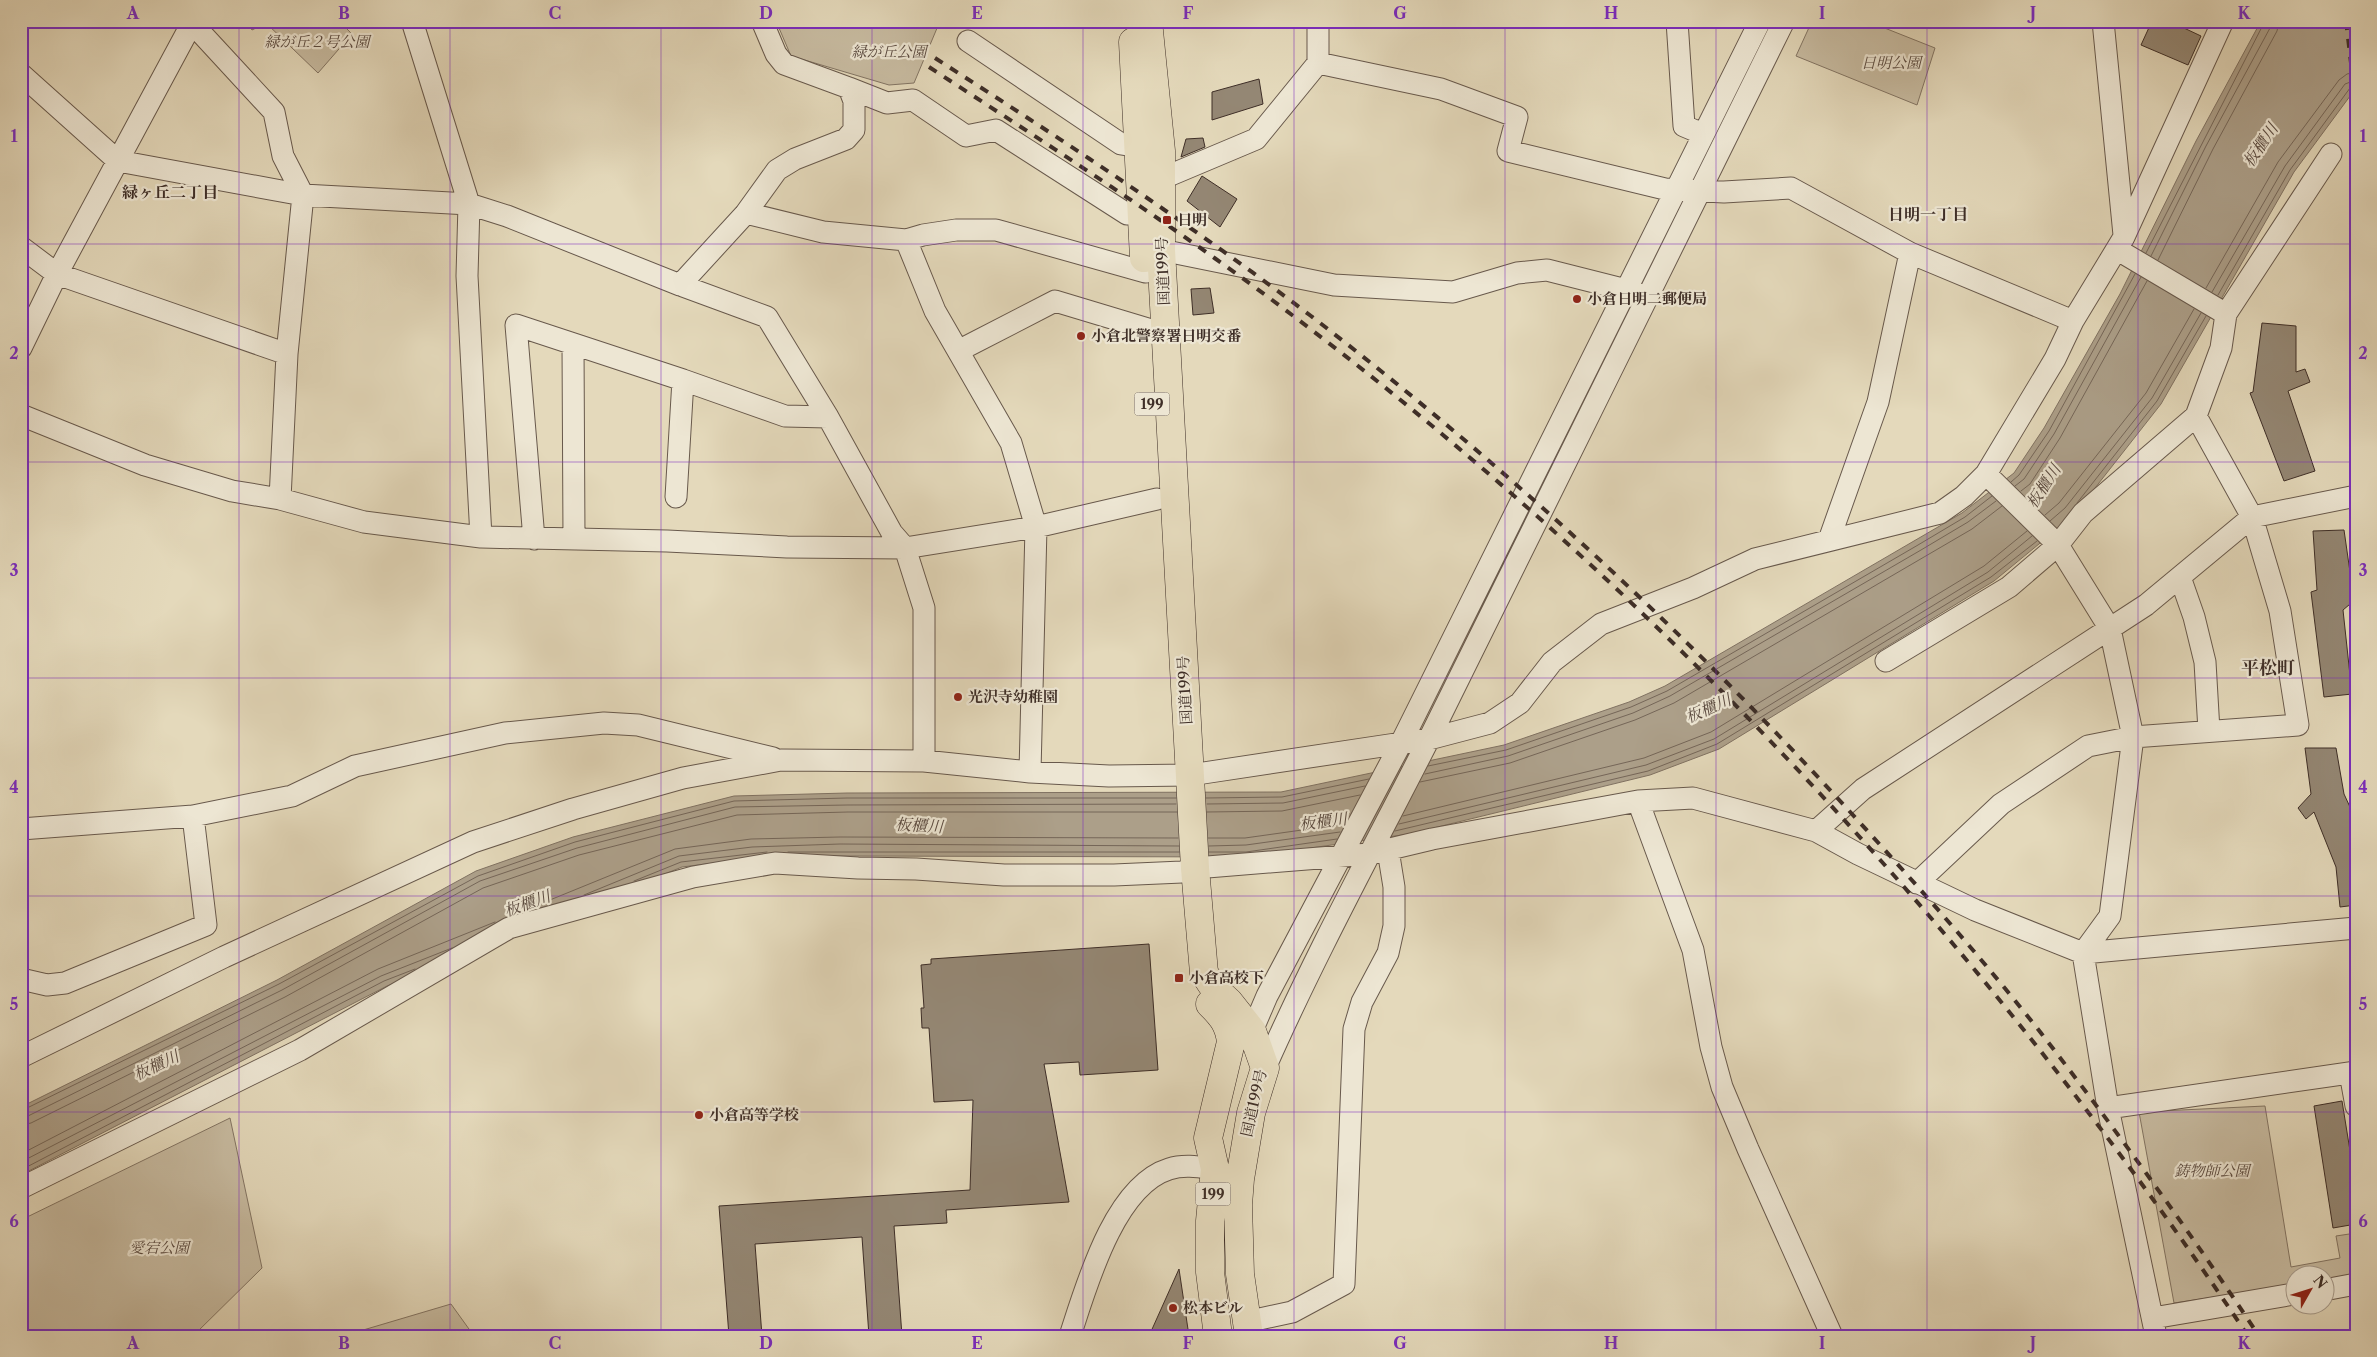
<svg xmlns="http://www.w3.org/2000/svg" width="2377" height="1357" font-family="'Libre Caslon Text','Noto Serif JP',serif">
<rect width="100%" height="100%" fill="#e4d9bb"/>
<filter id="stains"><feTurbulence type="fractalNoise" baseFrequency=".004" numOctaves="4"/><feColorMatrix values="0 0 0 0 .2 0 0 0 0 .09 0 0 0 0 .02 0 0 0 .5 -.17"/></filter>
<radialGradient id="worn" r=".72"><stop offset=".6" stop-color="#630" stop-opacity="0"/><stop offset="1" stop-color="#630" stop-opacity=".3"/></radialGradient>
<!-- green -->
<path fill="#c8bca2" stroke="#837564" d="M246 21H339L352 34 318 73 266 23 252 30Z
M776 21H940L914 83 889 85 791 56Z
M1812 21H1867L1935 48 1917 105 1796 56Z
M2265 1106 2291 1267 2340 1258 2336 1236 2356 1233V1275L2325 1280 2324 1274H2294V1285L2174 1303 2139 1112Z
M230 1118 262 1268 193 1336H21V1220Z
M451 1304 474 1336H343Z"/>
<!-- water -->
<path fill="#ac9f89" stroke="#807262" d="M2261 21H2356V88L2294 172 2161 404 2073 516 1994 581 1719 749 1650 775 1409 834 1247 857 840 856 753 858 682 867 387 986 21 1175V1107L277 980 476 871 573 837 734 796 847 793 1281 792 1504 745 1629 702 1665 686 1962 513 2014 473 2044 428 2120 294 2196 141Z"/>
<g fill="none" stroke-linecap="round" stroke-linejoin="round">
<!-- shore -->
<path stroke="#756658" stroke-width="1" d="M2146 253 2265 21
M2151 256 2206 146 2270 28 2271 21
M2158 260 2213 149 2277 31 2279 21
M2206 288 2278 162 2339 80 2347 74 2356 72
M2212 292 2285 166 2345 84 2356 80
M2218 295 2290 170 2350 88 2356 86
M2011 482 2019 475 2049 431 2135 274
M2015 486 2024 479 2054 434 2141 277
M2021 491 2030 484 2060 438 2147 281
M2077 503 2157 401 2206 316
M2045 515 2059 503 2146 393 2194 309
M2050 521 2065 508 2152 398 2201 313
M1428 766 1506 750 1631 707 1667 691 1918 545 1965 517 1992 496
M1425 774 1508 756 1633 713 1670 696 1921 550 1968 522 1996 501
M1420 782 1510 763 1635 720 1674 703 1972 529 2002 506
M1206 798 1282 797 1369 779
M1207 804 1283 803 1365 786
M1207 812 1282 811 1360 795
M1403 816 1644 758 1711 732 1984 566 2027 531
M1399 824 1646 765 1714 739 1988 572 2032 536
M1395 831 1648 771 1717 744 1991 577 2037 541
M1208 838H1245L1345 824
M1209 846 1246 845 1340 832
M788 852H1179
M1209 852H1246L1337 839
M634 881 681 862 767 852
M584 895 679 856 752 847 840 844 1179 846
M518 913 675 849 751 839 840 837 1178 838
M21 1111 279 984 478 876 575 842 734 801 847 798H1176
M21 1117 28 1116 282 990 480 881 577 848 735 807 847 805 1176 804
M21 1125 31 1123 285 997 483 888 579 855 737 815 848 812H1177
M21 1154 378 969 495 922
M21 1162 381 976 452 948
M21 1170 384 981 415 969"/>
</g>
<!-- building -->
<path fill="#948774" stroke="#3e2e27" d="M2152 21H2169L2201 36 2188 65 2141 45Z
M1259 79 1263 104 1212 120V92Z
M1203 138 1205 147 1181 157 1186 139Z
M1202 176 1237 199 1220 227 1187 201Z
M1210 288 1214 313 1193 315 1191 289Z
M2262 323 2296 326V372L2305 369 2310 382 2288 391 2315 471 2284 481 2250 393 2253 392Z
M2344 530 2351 579 2356 585V599L2343 610 2352 694 2324 697 2311 592 2317 590 2313 531Z
M2305 748H2336L2344 794 2356 820V905L2340 907 2336 867 2314 812 2306 819 2298 808 2311 794Z
M1149 944 1158 1070 1080 1075 1079 1062 1044 1064 1069 1202 946 1210 947 1223 894 1226 902 1336H869L862 1237 755 1244 762 1336H729L719 1206 970 1190 973 1100 934 1102 929 1028H922L921 1008H924L921 965 931 964V959Z
M2342 1101 2356 1188V1224L2333 1228 2314 1106Z
M1179 1269 1189 1336H1149Z"/>
<g fill="none" stroke-linecap="round" stroke-linejoin="round">
<!-- minor casing -->
<g stroke="#68594c" stroke-width="23">
<path id="minor" d="M190 21 274 112 283 156 303 195 287 354 280 499
M412 21 469 204 467 276 481 537
M1677 21 1684 126 1703 134
M2103 21 2124 235
M968 41 1121 144 1153 149
M1318 63 1441 89 1517 117 1508 151 1665 189 1724 192 1791 188 1910 253 2073 321
M21 74 118 161 303 195 469 204 507 216 680 285 767 317 828 417 892 533 905 548 924 608V761
M849 88 887 103 913 100 966 136 996 130 1127 214
M1161 179 1256 139 1318 63V21
M746 213 823 232 906 240 923 235 956 230H996L1145 272 1161 250 1334 285 1453 292 1517 273 1547 270 1638 293
M906 240 935 311 1011 443 1036 527 1030 772
M21 247 57 274 287 354
M2118 250 2226 314
M680 285 746 213 777 170 795 159 846 139 854 130V101L849 88 784 64 776 54 762 21
M573 344 574 539
M21 348 57 274 192 23
M958 351 1055 301 1148 329
M683 380 785 416 828 417
M21 415 145 465 232 491 280 499 364 522 481 537 667 541 787 547 905 548 1036 527 1157 499
M1986 474 2058 545 2110 629 2133 737 2110 916 2083 953 2108 1108 2156 1336
M534 539 516 325 683 380 676 497
M1829 540 1878 402 1910 253
M2180 577 2194 617 2205 662 2209 731
M1886 661 2009 587 2058 545 2083 513 2196 416 2221 348 2226 314 2331 154
M1638 801 1693 950 1711 1047 1722 1087 1748 1149 1832 1336
M21 829 193 816 292 796 355 766 505 733 604 723 638 725 773 758
M1816 831 1858 854 1975 910 2083 953 2356 928
M1917 883 2001 804 2088 746 2133 737 2298 725 2280 611 2252 517 2196 416
M21 979 47 985 65 983 206 925 193 816
M1252 1031 1267 996 1400 745 1760 21
M21 1057 224 957 473 842 573 809 683 778 781 760 924 761 1030 772 1109 776 1190 775 1429 739 1490 723 1520 703 1552 662 1601 624 1693 588 1755 559 1940 513 1964 496 1986 474 2055 359 2073 321 2124 237 2223 21
M1265 1068C1315 955 1374 847 1430 737 1550 499 1664 259 1784 21
M2350 1073 2356 1106
M2108 1108 2356 1072
M21 1188 300 1050 509 928 693 877 775 863 858 868 916 869 1004 875H1114L1182 872 1195 868 1369 854 1432 839 1638 801 1693 798 1816 831 1863 789 2146 605 2252 517 2356 496
M2324 1290 2356 1284
M2153 1318 2294 1294
M1246 1322 1292 1312 1344 1284 1354 1029 1362 1002 1388 953 1394 926V887L1388 850
M1070 1336C1086 1287 1114 1186 1169 1169 1184 1164 1200 1167 1215 1169"/>
</g>
<!-- highway casing -->
<g stroke="#3e2e27" stroke-width="29">
<path id="highway" d="M1148 21 1161 151V250L1195 868 1204 973 1214 988 1229 1002 1252 1031 1265 1068 1251 1113 1240 1179 1238 1205 1240 1274 1249 1336
M1133 42 1144 258
M1210 1004C1222 1016 1229 1024 1231 1042L1208 1138 1215 1169 1210 1221V1272L1218 1336"/>
</g>
<!-- minor -->
<use href="#minor" stroke="#ede6d3" stroke-width="21"/>
<!-- highway -->
<use href="#highway" stroke="#e4d9bb" stroke-width="28"/>
<!-- rail -->
<path stroke="#3e2e27" stroke-width="4" stroke-dasharray="9 9" stroke-linecap="butt" d="M2346 21 2356 105
M935 58C1063 140 1190 224 1311 316 1506 466 1687 633 1852 814 1917 885 1981 957 2041 1033 2117 1131 2190 1232 2259 1336
M929 67C1053 148 1178 228 1296 318 1666 598 1991 951 2248 1336"/>
</g>
<!-- grid -->
<path fill="none" stroke="#7b2cbf" stroke-width="1" stroke-opacity="0.55" d="M239 21V1336M450 21V1336M661 21V1336M872 21V1336M1083 21V1336M1294 21V1336M1505 21V1336M1716 21V1336M1927 21V1336M2138 21V1336M21 244H2356M21 462H2356M21 678H2356M21 896H2356M21 1112H2356"/>
<!-- markers -->
<g fill="#8f2418" stroke="#ede6d3" stroke-width="2">
<rect x="1162" y="215" width="10" height="10" rx="2.5"/>
<circle cx="1577" cy="299" r="5"/>
<circle cx="1081" cy="336" r="5"/>
<circle cx="958" cy="697" r="5"/>
<rect x="1174" y="973" width="10" height="10" rx="2.5"/>
<circle cx="699" cy="1115" r="5"/>
<circle cx="1173" cy="1308" r="5"/>
</g>
<g text-anchor="middle" stroke-width="4.5" stroke-linejoin="round" paint-order="stroke">
<!-- shield labels -->
<g fill="#ede6d3" stroke="#72655b" stroke-width="1">
<rect x="1134.5" y="392.5" width="35" height="23" rx="4"/>
<rect x="1195.5" y="1182.5" width="35" height="23" rx="4"/>
</g>
<g font-size="14" font-weight="bold" fill="#3e2e27">
<text x="1152" y="409">199</text>
<text x="1213" y="1199">199</text>
</g>
<!-- park labels -->
<g font-size="15" font-style="italic" fill="#5a4a40" stroke="#ede6d3">
<text x="317" y="47">緑が丘２号公園</text>
<text x="889" y="57">緑が丘公園</text>
<text x="1891" y="68">日明公園</text>
<text x="2212" y="1176">鋳物師公園</text>
<text x="159" y="1253">愛宕公園</text>
</g>
<!-- poi labels -->
<g font-size="15" font-weight="bold" fill="#3e2e27" stroke="#ede6d3" text-anchor="start">
<text x="1177" y="225">日明</text>
<text x="1587" y="304">小倉日明二郵便局</text>
<text x="1091" y="341">小倉北警察署日明交番</text>
<text x="968" y="702">光沢寺幼稚園</text>
<text x="1189" y="983">小倉高校下</text>
<text x="709" y="1120">小倉高等学校</text>
<text x="1183" y="1313">松本ビル</text>
</g>
<!-- street labels -->
<g font-size="15" fill="#3e2e27" stroke="#ede6d3">
<text transform="translate(1163 271) rotate(-92)" y="5">国道199号</text>
<text transform="translate(1185 690) rotate(-93)" y="5">国道199号</text>
<text transform="translate(1254 1103) rotate(-77)" y="5">国道199号</text>
</g>
<!-- water labels -->
<g font-size="16" font-style="italic" fill="#5a4a40" stroke="#ede6d3">
<text transform="translate(2260 145) rotate(-56)" y="6">板櫃川</text>
<text transform="translate(2043 486) rotate(-57)" y="6">板櫃川</text>
<text transform="translate(1708 708) rotate(-24)" y="6">板櫃川</text>
<text transform="translate(1323 821) rotate(-7)" y="6">板櫃川</text>
<text transform="translate(919 825) rotate(3)" y="6">板櫃川</text>
<text transform="translate(527 903) rotate(-20)" y="6">板櫃川</text>
<text transform="translate(156 1065) rotate(-25)" y="6">板櫃川</text>
</g>
<!-- neighbourhood labels -->
<g font-size="16" font-weight="bold" fill="#3e2e27" stroke="#ede6d3">
<text x="170" y="198">緑ヶ丘二丁目</text>
<text x="1928" y="220">日明一丁目</text>
</g>
<!-- quarter labels -->
<g font-size="18" font-weight="bold" fill="#3e2e27" stroke="#ede6d3">
<text x="2268" y="674">平松町</text>
</g>
</g>
<!-- margin -->
<rect width="2377" height="1357" fill="none" stroke="#e4d9bb" stroke-width="55"/>
<!-- north arrow -->
<g transform="translate(2310 1290) rotate(51)"><circle r="24" fill="#ede6d3" stroke="#a79c8e"/>
<path d="M0-4L9 19L0 12L-9 19Z" fill="#8f2418"/>
<text y="-8" font-size="14" font-weight="bold" text-anchor="middle" fill="#3e2e27">N</text>
</g>
<rect x="28" y="28" width="2322" height="1302" fill="none" stroke="#7b2cbf" stroke-width="2"/>
<g font-size="16" text-anchor="middle" font-weight="bold" fill="#7b2cbf">
<text x="133" y="19">A</text>
<text x="344" y="19">B</text>
<text x="555" y="19">C</text>
<text x="766" y="19">D</text>
<text x="977" y="19">E</text>
<text x="1188" y="19">F</text>
<text x="1400" y="19">G</text>
<text x="1611" y="19">H</text>
<text x="1822" y="19">I</text>
<text x="2033" y="19">J</text>
<text x="2244" y="19">K</text>
<text x="14" y="142">1</text>
<text x="2363" y="142">1</text>
<text x="14" y="359">2</text>
<text x="2363" y="359">2</text>
<text x="14" y="576">3</text>
<text x="2363" y="576">3</text>
<text x="14" y="793">4</text>
<text x="2363" y="793">4</text>
<text x="14" y="1010">5</text>
<text x="2363" y="1010">5</text>
<text x="14" y="1227">6</text>
<text x="2363" y="1227">6</text>
<text x="133" y="1349">A</text>
<text x="344" y="1349">B</text>
<text x="555" y="1349">C</text>
<text x="766" y="1349">D</text>
<text x="977" y="1349">E</text>
<text x="1188" y="1349">F</text>
<text x="1400" y="1349">G</text>
<text x="1611" y="1349">H</text>
<text x="1822" y="1349">I</text>
<text x="2033" y="1349">J</text>
<text x="2244" y="1349">K</text>
</g>
<rect width="100%" height="100%" filter="url(#stains)"/>
<rect width="100%" height="100%" fill="url(#worn)"/>
</svg>
